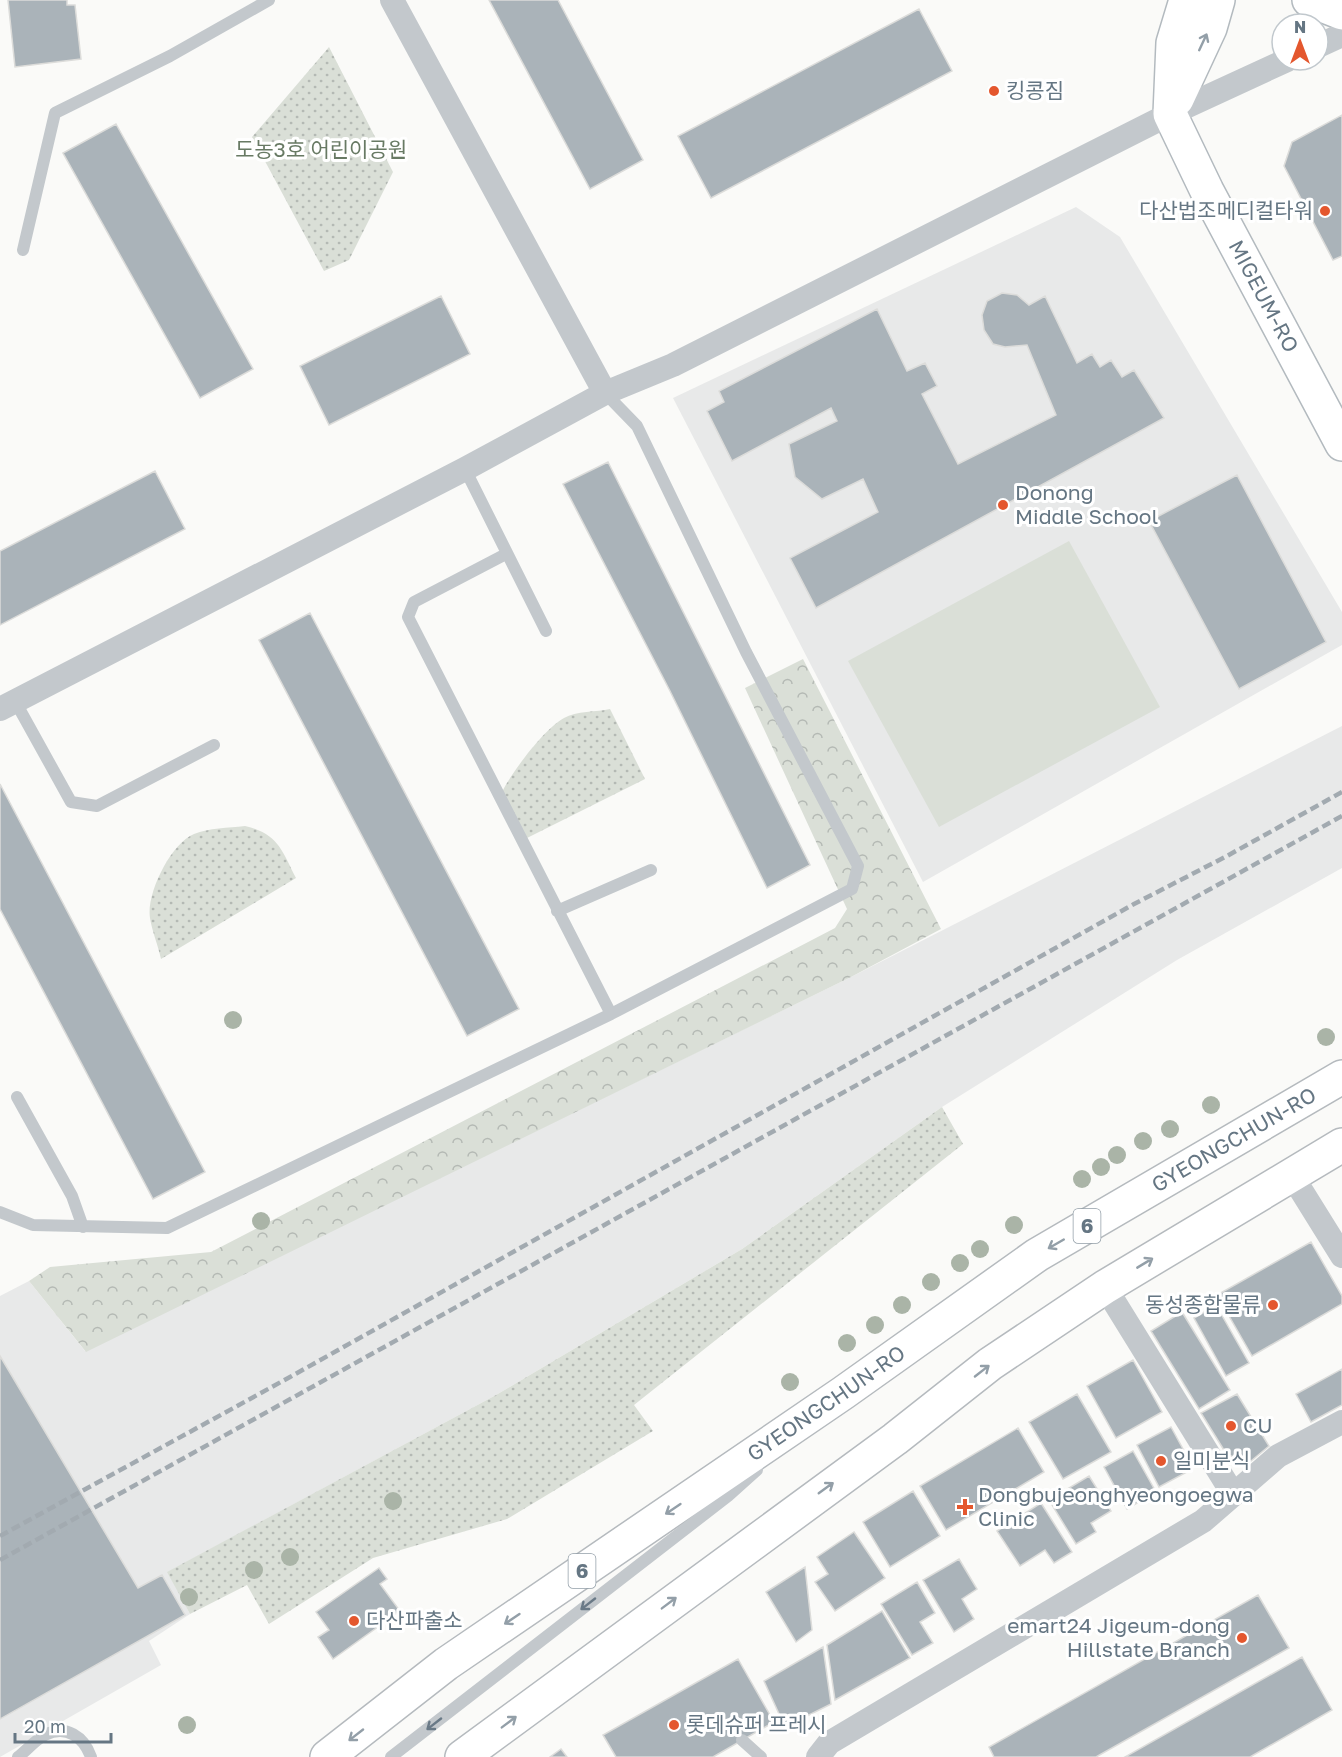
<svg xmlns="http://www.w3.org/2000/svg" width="1342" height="1757" font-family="'Golos Text','Noto Sans KR',sans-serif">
<defs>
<pattern id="grass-dots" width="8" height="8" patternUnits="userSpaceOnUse" patternTransform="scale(1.5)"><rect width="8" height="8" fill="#dadfd7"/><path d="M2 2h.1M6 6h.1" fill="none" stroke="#b4b9b4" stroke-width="1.8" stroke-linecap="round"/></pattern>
<pattern id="forest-crowns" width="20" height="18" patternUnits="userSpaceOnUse" patternTransform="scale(1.5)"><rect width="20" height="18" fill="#dadfd7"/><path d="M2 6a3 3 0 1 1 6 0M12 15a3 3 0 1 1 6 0" fill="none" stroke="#b4b9b4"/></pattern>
</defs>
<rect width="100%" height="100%" fill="#fafaf8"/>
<!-- built -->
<path fill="#e8e9e9" d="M1076 207 1120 237 1342 612V645L923 882 673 398Z
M1342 726V868L1177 960 942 1107 742 1249 496 1395 168 1572 190 1614 149 1641 161 1665 0 1757V1296L29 1281 85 1351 851 977Z"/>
<!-- grass -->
<path fill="url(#grass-dots)" d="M329 47 393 172 349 260 324 271 252 137Z
M610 709 645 779 523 840 502 792C512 772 544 729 564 718 576 711 597 712 610 709Z
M245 826C278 834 281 849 296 878L161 959C158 945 152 931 150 918 146 894 171 843 194 834 209 828 228 828 245 826Z
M942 1107 963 1144 634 1405 653 1431 507 1519 373 1558 269 1624 247 1585 190 1614 167 1572 496 1395 742 1249Z"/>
<!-- forest -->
<path fill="url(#forest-crowns)" d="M803 659 941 929 851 977 86 1352 29 1281 50 1267 211 1252 835 928 847 909 745 688Z"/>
<!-- pitch -->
<path fill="#dadfd7" d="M1069 541 1160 707 939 827 848 661Z"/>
<!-- building -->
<path fill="#aab3b9" stroke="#dcdcda" stroke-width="1.5" d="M8 0H67V5H75L81 59 15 67Z
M489 0H558L643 160 590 189Z
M919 9 952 71 711 198 678 136Z
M1342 115V256L1333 260 1284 166 1292 142Z
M116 124 253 369 200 398 63 153Z
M1002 293 1017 295 1029 305 1045 296 1077 363 1092 354 1100 367 1111 360 1122 377 1134 370 1164 418 816 608 790 558 878 512 863 479 822 499 795 477 789 444 837 421 831 408 732 461 707 411 724 402 719 391 877 309 907 371 925 363 937 386 922 394 958 464 1056 415 1027 345 1005 347 993 344 984 330 982 315 987 301Z
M441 296 470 354 329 425 300 366Z
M608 462 810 865 767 888 670 691 563 484Z
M155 471 185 529 0 625V551Z
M1237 475 1326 642 1239 689 1149 521Z
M310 613 519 1009 467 1036 259 640Z
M0 784 205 1172 153 1199 0 909Z
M1311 1242 1342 1296V1304L1252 1356 1217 1295Z
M1216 1305 1249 1363 1226 1376 1194 1318Z
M1182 1312 1230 1390 1199 1409 1151 1331Z
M0 1356 138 1588 162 1575 185 1615 0 1719Z
M1133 1360 1162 1412 1116 1438 1087 1386Z
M1342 1369V1405L1311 1422 1296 1394Z
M1077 1394 1111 1452 1063 1479 1029 1422Z
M1237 1394 1269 1446 1251 1461 1227 1455 1201 1413Z
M1171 1427 1189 1460 1183 1463 1187 1472 1159 1487 1137 1445Z
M1018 1428 1044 1472 946 1530 920 1486Z
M1133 1451 1156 1492 1127 1509 1104 1467Z
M1089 1476 1111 1511 1091 1523 1096 1532 1076 1544 1049 1500Z
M913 1491 940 1536 890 1567 863 1522Z
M1041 1503 1072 1552 1054 1563 1045 1550 1020 1566 997 1531Z
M854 1532 885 1578 835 1611 815 1582 828 1574 817 1557Z
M959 1559 977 1589 962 1599 974 1619 954 1632 923 1580Z
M805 1567 812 1630 796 1642 766 1592Z
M379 1568 387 1579 380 1584 400 1611 333 1659 318 1637 329 1630 316 1612Z
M917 1582 935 1613 920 1622 933 1643 912 1655 881 1604Z
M1258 1595 1289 1648 1096 1757H994L989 1747Z
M882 1611 910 1658 835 1700 827 1645Z
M823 1647 831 1704 785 1727 764 1681Z
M1302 1657 1332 1710 1250 1757H1125Z
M738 1659 774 1722 713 1757H616L603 1735Z
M561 1749 567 1757H550Z"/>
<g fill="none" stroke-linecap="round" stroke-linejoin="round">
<!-- secondary casing -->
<g stroke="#b3babf" stroke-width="36">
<g id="secondary">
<path id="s1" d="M1186 0 1173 43 1170 114 1207 191 1342 444"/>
<path d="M1309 0 1342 13"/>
<path d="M1177 99 1210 28 1218 0"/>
</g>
</g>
<!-- primary casing -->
<g stroke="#b5babe" stroke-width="36">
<g id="primary">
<path id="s2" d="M327 1757 446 1664 843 1393 1037 1255 1342 1077"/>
<path d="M462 1757 895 1439 990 1364 1105 1287 1342 1145"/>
</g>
</g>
<!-- lane -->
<path stroke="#c3c8cc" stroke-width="12" d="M23 250 55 113 170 56 269 0
M465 469 546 631
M506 554 414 602 408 617 611 1014
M15 701 71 802 97 806 214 745
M557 911 651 870
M17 1097 72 1196 83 1227
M0 1212 33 1225 167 1228 611 1014 852 889 858 866 746 652 637 426 605 393
M742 1740 761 1757
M18 1757C27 1750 35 1740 45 1735 66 1724 84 1737 91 1757
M391 1757 728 1496 757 1470"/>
<!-- street -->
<path stroke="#c3c8cc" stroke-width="24" d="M392 0 605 393
M1318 46 1342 35
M0 709 465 469 605 393 673 365 1170 114 1287 60
M1291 1174 1342 1256
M1105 1287 1233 1494
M818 1757 829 1743 1203 1521 1278 1456 1342 1422"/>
<!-- secondary -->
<use href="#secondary" stroke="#fff" stroke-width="33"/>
<!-- primary -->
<use href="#primary" stroke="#fff" stroke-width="33"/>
<!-- rail -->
<path stroke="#a2aab0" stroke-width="4.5" stroke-dasharray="9 4.5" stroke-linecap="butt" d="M0 1536 290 1377 1134 904 1227 856 1342 792
M0 1560 1342 816"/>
</g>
<!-- trees -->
<g fill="#aab4a7">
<circle cx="233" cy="1020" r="9"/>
<circle cx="1326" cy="1037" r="9"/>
<circle cx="1211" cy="1105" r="9"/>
<circle cx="1170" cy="1129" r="9"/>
<circle cx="1143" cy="1141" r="9"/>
<circle cx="1117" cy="1155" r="9"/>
<circle cx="1101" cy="1167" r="9"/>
<circle cx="1082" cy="1179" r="9"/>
<circle cx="261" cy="1221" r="9"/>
<circle cx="1014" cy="1225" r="9"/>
<circle cx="980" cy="1249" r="9"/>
<circle cx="960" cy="1263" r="9"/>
<circle cx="931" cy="1282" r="9"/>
<circle cx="902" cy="1305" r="9"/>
<circle cx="875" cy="1325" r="9"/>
<circle cx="847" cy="1343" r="9"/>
<circle cx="790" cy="1382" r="9"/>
<circle cx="393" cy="1501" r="9"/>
<circle cx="290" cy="1557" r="9"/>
<circle cx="254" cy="1570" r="9"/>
<circle cx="189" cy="1597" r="9"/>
<circle cx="187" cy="1725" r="9"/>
</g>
<!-- one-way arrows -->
<defs><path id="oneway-shaft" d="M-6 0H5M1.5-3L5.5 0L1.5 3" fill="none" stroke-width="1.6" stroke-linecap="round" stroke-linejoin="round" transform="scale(1.5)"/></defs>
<g stroke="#939fa8">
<use href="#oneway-shaft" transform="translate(1203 42) rotate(-65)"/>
<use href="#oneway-shaft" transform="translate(1056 1244) rotate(150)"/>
<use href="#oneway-shaft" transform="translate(1145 1263) rotate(-31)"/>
<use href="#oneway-shaft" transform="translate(982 1371) rotate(-38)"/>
<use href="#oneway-shaft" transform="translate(826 1488) rotate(-36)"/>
<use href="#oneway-shaft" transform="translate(673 1509) rotate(146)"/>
<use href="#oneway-shaft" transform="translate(669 1603) rotate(-37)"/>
<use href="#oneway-shaft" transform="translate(512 1619) rotate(146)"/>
<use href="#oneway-shaft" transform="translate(509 1722) rotate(-37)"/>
<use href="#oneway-shaft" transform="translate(356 1735) rotate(142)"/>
</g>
<g stroke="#6a7a87">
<use href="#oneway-shaft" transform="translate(588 1604) rotate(142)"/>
<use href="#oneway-shaft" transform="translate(434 1724) rotate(142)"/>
</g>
<!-- markers -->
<g fill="#e4572e" stroke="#fff" stroke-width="2">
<circle cx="994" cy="91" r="6"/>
<circle cx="1325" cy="211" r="6"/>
<circle cx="1003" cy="505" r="6"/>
<circle cx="1273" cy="1305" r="6"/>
<circle cx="1231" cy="1426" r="6"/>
<circle cx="1161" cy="1461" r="6"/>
<path d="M962 1498h6v6h6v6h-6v6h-6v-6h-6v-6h6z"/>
<circle cx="354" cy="1621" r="6"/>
<circle cx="1242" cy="1638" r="6"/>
<circle cx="674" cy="1725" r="6"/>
</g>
<g text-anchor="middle" stroke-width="6" stroke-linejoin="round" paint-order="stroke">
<!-- shield labels -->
<g fill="#fff" stroke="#939fa8" stroke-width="1.5">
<rect x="1073.5" y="1209" width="27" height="34" rx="4.5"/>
<rect x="568.5" y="1554" width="27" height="34" rx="4.5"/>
</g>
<g font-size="20" font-weight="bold" fill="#657683">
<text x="1087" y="1233">6</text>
<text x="582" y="1578">6</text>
</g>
<!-- poi labels -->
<g font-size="21" fill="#657683" stroke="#fff" text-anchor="start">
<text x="1006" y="98">킹콩짐</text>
<text x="1313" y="218" text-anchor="end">다산법조메디컬타워</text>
<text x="1015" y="500">Donong<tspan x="1015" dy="24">Middle School</tspan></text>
<text x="1261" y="1312" text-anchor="end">동성종합물류</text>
<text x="1243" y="1433">CU</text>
<text x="1173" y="1468">일미분식</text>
<text x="978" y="1502">Dongbujeonghyeongoegwa<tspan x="978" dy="24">Clinic</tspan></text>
<text x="366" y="1628">다산파출소</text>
<text x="1230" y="1633" text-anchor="end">emart24 Jigeum-dong<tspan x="1230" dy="24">Hillstate Branch</tspan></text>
<text x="686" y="1732">롯데슈퍼 프레시</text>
</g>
<!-- park labels -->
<g font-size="21" fill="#687a64" stroke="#fff">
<text x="321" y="157">도농3호 어린이공원</text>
</g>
<!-- street labels -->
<g font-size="21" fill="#657683" stroke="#fff">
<text dy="7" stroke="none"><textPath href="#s1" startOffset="321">MIGEUM-RO</textPath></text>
<text dy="7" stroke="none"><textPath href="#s2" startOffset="1098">GYEONGCHUN-RO</textPath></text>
<text dy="7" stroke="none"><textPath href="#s2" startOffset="612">GYEONGCHUN-RO</textPath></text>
</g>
</g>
<!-- north arrow -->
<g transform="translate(1300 42)"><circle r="28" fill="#ffffff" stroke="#c1c8cd" stroke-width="1.5"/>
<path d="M0-4.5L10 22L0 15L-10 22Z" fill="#e4572e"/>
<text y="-9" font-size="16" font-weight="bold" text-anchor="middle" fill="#657683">N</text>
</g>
<!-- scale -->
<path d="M15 1733v9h96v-9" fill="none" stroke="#657683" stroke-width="3"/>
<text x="24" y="1733" font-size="18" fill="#657683" stroke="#ffffff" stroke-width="4.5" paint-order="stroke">20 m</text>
</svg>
